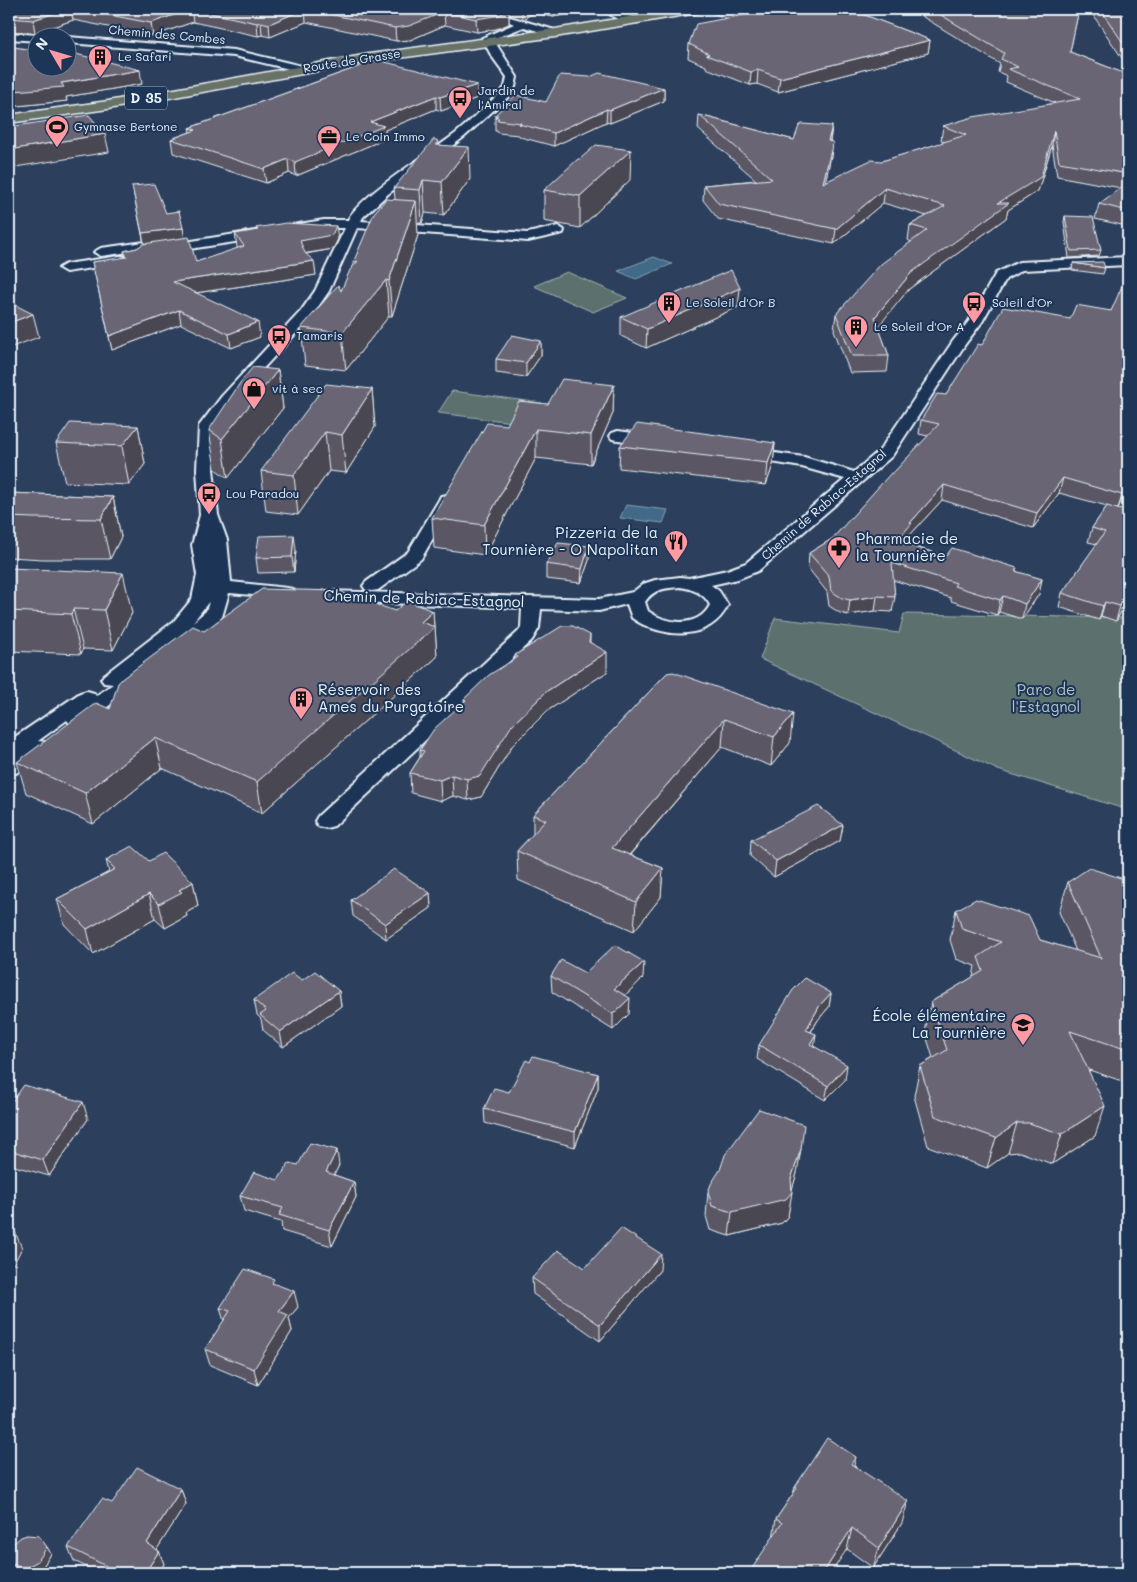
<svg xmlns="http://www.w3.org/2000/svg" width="1137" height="1582" font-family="Mali,sans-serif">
<rect width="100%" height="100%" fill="#2c3f5d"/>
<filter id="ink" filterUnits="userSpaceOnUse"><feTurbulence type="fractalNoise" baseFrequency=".02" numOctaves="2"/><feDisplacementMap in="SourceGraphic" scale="10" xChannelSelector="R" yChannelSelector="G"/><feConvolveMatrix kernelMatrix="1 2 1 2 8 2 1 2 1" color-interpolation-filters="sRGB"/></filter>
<g filter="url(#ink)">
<!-- green -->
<path fill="#5c716d" stroke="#a2b1b2" d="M567 272 627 298 593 312 534 286Z
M452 391 542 403 529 424 438 413Z
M904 614 1128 618V810L998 770 760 659 775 618 899 633Z"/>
<!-- water -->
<path fill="#416a88" stroke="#84a0b5" d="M654 257 672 264 636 279 618 271Z
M626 505 668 510 663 523 620 518Z"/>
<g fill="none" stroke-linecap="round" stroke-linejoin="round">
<!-- minor casing -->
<g stroke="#e8f1f8" stroke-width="4">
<path id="minor" d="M603 9C618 8 620 14 631 16 637 17 642 15 647 19 635 28 613 18 603 9Z
M510 17 558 31 560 33 555 36 524 27 493 39 517 77 515 87 508 97 464 137 388 194 363 217 361 221 528 233 558 226 564 230 563 233 528 241 357 228 329 291 311 317 232 402 215 426 213 469 218 515 227 540 231 582 287 588 293 589 296 593 293 597 287 598 229 593 222 617 182 651 175 653 168 651 165 647 167 645 134 671 144 672 147 676 144 680 84 724 77 726 70 724 67 720 38 741 47 742 50 747 47 752 16 773 9 775V758L16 754 9 755V741L80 693 87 691 94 693 96 696 113 684 104 683 101 679 104 675 174 621 192 599 197 575 192 545 200 515 197 469 199 426 222 396 301 311 315 291 345 228H324L164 253 159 252 158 248 101 256 94 252 101 248 167 239 172 240 173 244 324 220H348C360 195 430 153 455 134 471 121 485 106 500 93L505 87 507 77 491 55 482 38 514 24 505 20ZM209 602 206 611 193 622 207 604Z
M9 33 38 35 43 38H38V41L9 39Z
M68 37 234 50 306 67 307 69 302 72 234 56 68 43 66 38Z
M120 256 125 257 127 260 125 263 66 272 59 268 66 264Z
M1128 257V265L1022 270 1006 279 982 322 966 343 892 456 758 571 738 579 711 585 719 591 728 605C711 642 662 639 632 618L627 604 599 611 541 609 539 628 532 640 334 826 326 828 318 826 315 821 318 816 518 632 521 628 522 608 327 601 321 600 318 596 321 592 327 591 599 599 633 592 643 584 655 580 680 577 689 578 727 570 746 563 845 479 802 467 740 457 738 454 740 451 746 449 804 457 854 472 880 450 953 341 969 321 996 273 1019 262ZM680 587C693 589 704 593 710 605 698 629 666 624 648 611L645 602C653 589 666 588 680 587Z
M618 431 656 436 662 438 664 441 662 444 656 446 612 439 610 436 612 433Z
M447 495 453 496 455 500 421 559 378 590 372 591 366 590 363 586 366 582 408 552 439 500 441 496Z"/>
</g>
<!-- primary casing -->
<g stroke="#e8f1f8" stroke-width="3">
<path id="primary" d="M677 9H703L697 13 555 37 369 62 108 109 9 123V115L108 101 369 54 555 29Z"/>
</g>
<!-- minor -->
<use href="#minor" fill="#1d3557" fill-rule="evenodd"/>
<!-- primary -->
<use href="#primary" fill="#697266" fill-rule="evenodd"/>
</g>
<!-- wall -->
<path fill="#5a5764" stroke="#e8f1f8" d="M9 9H587L574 13 553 17 534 13 522 19 509 15V24L496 29 477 32 445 25 410 40 396 41 306 22 270 37 262 35 258 36 193 22 153 36 73 20 35 33 9 31 11 41 9 42Z
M705 9H849L930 40 928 53 778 92 757 84 750 85 706 68V66L688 58 689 44 726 18 704 10Z
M910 9H1079L1070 52 1128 75V224L1126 226 1095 219 1099 204 1121 188 1057 176 1052 145 1038 191 1008 210 1006 218 909 289 878 326 889 356 887 372 850 373 834 330 836 314 911 242 908 240 910 225 927 216 883 203 834 244 718 219 703 200 704 185 756 180 698 129 699 115 794 140 832 126 830 142H833L831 156 825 182 882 161 945 142 941 140 943 126 1055 103 1006 82 1007 76 998 72 1000 64Z
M1089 9H1128V67Z
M9 46 142 84 66 97 67 101 17 106 9 97Z
M377 60 477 98 441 111 436 109 385 130V139L296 176 289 173 266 183 173 153 171 139 190 132 189 128Z
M664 88V101L610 123 606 122 554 146 520 137 519 135 498 133 497 131H495V115L546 102Z
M438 141V145L470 179 444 215 425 213 422 223H417L418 235 392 316H389L346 370 305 365 301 328 341 291 353 266V263L395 199 394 188Z
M630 180 580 228 544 221V190Z
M132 186 166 213 183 228 184 238 196 262 238 249 237 247 235 234 257 230 256 228 338 239 333 249 306 254 316 275 196 293 260 337 231 348 181 324 112 350 92 262 126 258 124 251 137 248 144 244Z
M1065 216 1101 250 1099 256 1069 258 1064 222Z
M1073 263 1105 268 1103 274 1072 270Z
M1128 287V483L1118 509 1128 512V607L1127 609 1123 608 1116 621 1101 616 1099 620 1059 607 1062 593 1097 544 1088 542 1092 528 1107 506 1059 493 1033 528 942 500 910 535V538L905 544 946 556 1017 572 1042 579 1039 594 1022 619 999 612 997 615 951 601V598L893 580 895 597 892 612 875 611 848 615 840 613 829 606 827 592 808 568 809 553 832 539 928 436 919 434 921 420 946 395 982 345 1070 319 1111 311Z
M738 307 646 348 621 336V317Z
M541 341V355L526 377 496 373V359Z
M278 370 283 408 228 478 215 469 209 430Z
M614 385 613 413 591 464 536 458 485 555 434 548 432 518 507 425 548 404Z
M372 389 375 427 346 473 329 471 298 515 266 511 261 471Z
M138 426 145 464 129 485 65 482 56 443Z
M775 443 773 465 766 485 619 468 620 446Z
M9 493 113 497 121 537 110 559H43L9 557Z
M296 550 294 572 258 573 256 558Z
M589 560 581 583 546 579V564Z
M9 568 132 613 113 650 83 649 81 654 9 651Z
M395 611H433L434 627H435L437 657 262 813 162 768 93 824 26 793 17 762 110 709 204 631Z
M590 635V642L607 672 547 711 512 746 481 797 468 800 453 796 441 801 411 793 410 773 420 757V750L464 702V699L515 658V655Z
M667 673 790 743 771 766 722 747 630 855 663 868 661 897 634 931 518 880 517 851 533 834V815Z
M843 825 840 841 774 877 750 856 751 840Z
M106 860 149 861 193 882 198 906 186 913 187 916 165 928 155 919 93 954 64 924 57 899 109 872Z
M1068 882H1128V1083L1089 1070 1095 1136 1052 1164 1020 1152 1008 1153 987 1168 928 1146 914 1096 920 1066 933 1058 925 1032 931 1002 973 977 975 966 956 959 950 940 956 910 1040 940 1076 951 1059 912Z
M430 893 431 908 386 939 353 916 351 900Z
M585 973 643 978 625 995 629 1014 613 1030 552 992 551 976Z
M302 980 339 991 341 1006 283 1047 263 1030 261 1019 257 1015 254 1000Z
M831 993 829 1007 818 1020 811 1032 814 1046 845 1080 825 1100 757 1059 759 1045Z
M530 1062 598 1074V1088L575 1147 485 1123 484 1109 509 1092Z
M9 1106 88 1119 49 1176 11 1165 9 1159Z
M298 1165H339L334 1175 354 1182 356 1197 332 1246 282 1231 281 1222 244 1211 240 1196 278 1180Z
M797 1173 792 1189 788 1216 782 1223 729 1236 710 1230 706 1216 708 1192Z
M585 1268 660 1270 600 1341 533 1294 532 1278Z
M275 1284 298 1307 289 1318 292 1331 258 1385 210 1365 205 1349 224 1321 220 1308Z
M856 1457 854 1465 902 1523 873 1568 847 1549 773 1538 776 1519 793 1494 795 1487Z
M181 1489 186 1504 157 1549 159 1551 164 1564 158 1573H99L74 1561 68 1547 112 1503Z
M47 1547 51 1554 42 1568 33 1573H21L16 1571 10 1558Z"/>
<!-- shaded-wall -->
<path fill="#4a4751" stroke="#e8f1f8" d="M67 9H71L73 20 35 33 33 20Z
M191 9 193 22 153 36 151 23Z
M305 9 306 22 270 37 269 24Z
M503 9H509V24L496 29 477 32 476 19Z
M522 9H534V13L522 19Z
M553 9H587L574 13 553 17Z
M444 12 445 25 410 40 396 41 395 28Z
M261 22 262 35 258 36 257 23Z
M9 29 11 41 9 42Z
M930 40 928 53 778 92 780 78Z
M140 70 142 84 66 97 67 101 17 106 14 91Z
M758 70 757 84 750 85 751 72Z
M477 85V98L441 111 440 97Z
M664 88V101L610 123V110Z
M436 96V109L385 130V139L296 176 295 162 370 122Z
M607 109 606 122 554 146V133Z
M832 126 830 140 826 155 828 141Z
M1054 131 1052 145 1038 191 1008 210 1006 218 909 289 873 333 875 317 911 273 998 203Z
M105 134 109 152 9 168V150Z
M833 142 831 156 822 197 823 183Z
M469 147 470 179 444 215 442 182Z
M631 150 630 180 580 228V196Z
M288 159 289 173 266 183 264 169Z
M423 180 425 213 422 223 420 190Z
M885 188 883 203 834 244 836 229Z
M416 201 418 235 392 316 389 281Z
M1128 215V224L1126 226Z
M336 226 338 239 333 249 302 254 300 241Z
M183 228 185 240 145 246 142 233Z
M314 261 316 275 175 296 173 282Z
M10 266 15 288 9 291V267Z
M386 280 389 316 346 370 342 333Z
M740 288 738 307 646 348 647 329Z
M179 310 181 324 112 350 109 336Z
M33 314 39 337 9 348V323Z
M258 322 260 337 231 348 229 334Z
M541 341V355L526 377V363Z
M278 370 283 408 228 478 222 439Z
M614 385 613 413 591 464V435Z
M372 389 375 427 346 473 342 435Z
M138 426 145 464 129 485 122 446Z
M536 429V458L485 555 484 525Z
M325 432 329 471 298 515 294 475Z
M775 443 773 465 766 485 768 463Z
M1128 477V483L1118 509 1122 495Z
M1063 478 1059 493 1033 528 1037 513Z
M944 485 942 500 910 535V538L894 557 896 542 910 523Z
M113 497 121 537 110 559 101 519Z
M294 535 296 550 294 572 292 557Z
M589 546V560L581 583 582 569Z
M123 573 132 613 113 650 104 610Z
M1042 579 1039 594 1022 619 1025 604Z
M1127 594 1123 608 1116 621 1120 606Z
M877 596 875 611 848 615 850 600Z
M1003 596 999 612 997 615 1000 600Z
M1105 602 1101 616 1099 620 1103 606Z
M73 609 83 649 81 654 71 614Z
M433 611 434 628 435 627 437 657 262 813 257 782 421 622Z
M607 652V672L547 711 512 746 481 797 468 800 467 779 512 725 547 691Z
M793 714 790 743 771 766 774 737Z
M724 719 722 747 611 876 612 848Z
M155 738 162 768 93 824 85 793Z
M452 775 453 796 441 801 440 780Z
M843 825 840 841 774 877 776 861Z
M663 868 661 897 634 931 636 902Z
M193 882 198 906 186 913 187 916 165 928 159 904 179 890Z
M430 893 431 908 386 939 385 924Z
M149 894 155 919 93 954 87 929Z
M644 962 643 978 614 1006V989Z
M339 991 341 1006 283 1047 280 1032Z
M831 993 829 1007 818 1020 803 1044 806 1030 820 1005Z
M630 998 629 1014 613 1030V1014Z
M816 1034 814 1048 810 1044Z
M847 1065 845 1080 825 1100 828 1086Z
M598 1074V1088L575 1147V1132Z
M83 1102 88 1119 49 1176 43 1160Z
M1105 1106 1095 1136 1052 1164 1062 1134Z
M1017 1123 1008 1153 987 1168 996 1138Z
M801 1149 797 1173 791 1193 792 1192 788 1216 782 1223 729 1236 732 1212 791 1179Z
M337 1150 339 1165 328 1188 326 1172Z
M354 1182 356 1197 332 1246 329 1230Z
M15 1232 22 1248 9 1272V1245Z
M661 1254 660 1270 600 1341V1325Z
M294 1291 298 1307 289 1318 292 1331 258 1385 254 1369 279 1311Z
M181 1489 186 1504 152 1557 147 1543Z
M908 1501 902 1523 873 1568 879 1548Z
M852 1528 847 1549 831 1573H823Z
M47 1547 51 1554 42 1568 33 1573H30L27 1567Z
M159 1551 164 1564 158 1573H145Z"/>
<!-- building -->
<path fill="#696574" stroke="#e8f1f8" d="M9 9H67L33 20 9 18Z
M78 9H506L509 11 496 16 476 19 444 12 409 26 395 28 305 9 269 24 261 22 257 23 191 9 151 23Z
M736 9H849L930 40 780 78 758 70 751 72 706 55 709 54 689 44 696 24 749 14Z
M931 9H1079L1070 52 1128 75V174L1059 162 1054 131 1041 177 998 203H1009L911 273 875 317 889 356H852L836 314 881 264 927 230 910 225 945 206 885 188 836 229 719 204 704 185 772 179 699 115 794 140 799 126 802 124 832 126 828 141 833 142 823 183 871 160 882 161 966 135 943 126 973 117 1080 99 1008 69 1018 67 1001 59 1004 53Z
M1100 9H1128V50Z
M9 46 38 51V68H68V57L76 54 140 70 61 83 64 87 14 91 9 86Z
M377 60 477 85 440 97 436 96 370 122 384 126 295 162 288 159 264 169 171 139 196 130 189 128Z
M599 73 664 88 610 110 607 109 554 133 519 124 521 123 497 120 499 118H495L498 115H495L516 95 546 102 560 75 590 77Z
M89 115 105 134 9 150V127Z
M434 139 438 141 436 145 469 147 442 182 423 180 420 190 394 188Z
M596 145 631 150 580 196 544 190 578 159H580Z
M1128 182V211L1099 204Z
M154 184 166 213 179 211 183 228 142 233 132 186Z
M386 199 416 201 389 281 386 280 342 333 301 328 338 285 341 291 350 270 358 261 353 263 374 213Z
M1065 216 1093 217 1101 250 1071 251Z
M286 223 336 226 332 235 300 241 305 253 314 261 173 282 258 322 229 334 179 310 109 336 92 262 127 257 124 251 137 248 143 244 189 237 196 262 244 246 235 234 258 230 256 228Z
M1103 262 1105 268 1073 263Z
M731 270 740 288 647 329 621 317Z
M1122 286 1128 287V477L1122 495 1063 478 1037 513 944 485 910 523H912L896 542 946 556 952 548 1017 568 1015 571 1042 579 1025 604 1003 596 1000 600 954 586 956 583 892 563 895 597 877 596 850 600 842 598 831 591 829 576 809 553 832 539 891 473H893L939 424 921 420 937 394 946 395 978 344 982 345 1003 307 1070 319 1076 305 1111 311Z
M9 302 33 314 9 323Z
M512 335 541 341 526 363 496 359Z
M253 367 278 370 222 439 209 430 242 380Z
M562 379 614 385 591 435 536 429 484 525 432 518 487 423 507 425 519 401 548 404Z
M326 384 372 389 342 435 325 432 294 475 261 471Z
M70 423 138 426 122 446 56 443Z
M637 424 775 443 768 463 620 446Z
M9 493 113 497 101 519 33 518 9 517Z
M1107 506 1128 512V594H1127L1120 606 1105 602 1103 606 1062 593 1105 532 1092 528Z
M294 535 292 557 256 558 259 536Z
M558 543 589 546 582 569 546 564Z
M9 568 123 573 104 610 73 609 71 614 9 611Z
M262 589 338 591 395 611 407 601 433 611 421 622 435 627 257 782 155 738 85 793 17 762 96 703 110 709 118 683 123 678 193 626 204 631Z
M562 626H573L590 635 589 642 607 652 547 691 512 725 480 776 467 779 452 775 440 780 410 773 424 751 420 750 434 729 466 700 464 699 489 675 518 657 515 655Z
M673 672 793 714 774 737 724 719 612 848 663 868 636 902 517 851 546 820 533 815 667 673Z
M818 806 843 825 776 861 751 840Z
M132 846 149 861 163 853 193 882 179 890 182 892 159 904 149 894 87 929 57 899 115 869 106 860Z
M1089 868 1127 880 1128 882V1050L1070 1031 1105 1106 1062 1134 1029 1123H1017L996 1138 935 1116 920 1066 947 1050 931 1002 983 971 978 957 1001 942 962 929 956 910 976 899 1029 916 1040 940 1101 958 1068 882Z
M394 869 430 893 385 924 351 900Z
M615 945 644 962 614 989 630 998 613 1014 551 976 561 960 585 973Z
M315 971 339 991 280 1032 260 1015 266 1011 254 1000 292 973 302 980Z
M805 978 831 993 820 1005 806 1030 816 1034 810 1044 847 1065 828 1086 759 1045 793 990Z
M533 1056 598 1074 575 1132 484 1109 494 1088 509 1092 526 1060 530 1062Z
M24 1085 83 1102 43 1160 9 1150V1143L12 1138 9 1137V1106Z
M759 1109 804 1125 801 1149 791 1179 792 1192 786 1199 732 1212 712 1206 708 1192 711 1184 720 1170 725 1155Z
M310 1143 337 1150 326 1172 354 1182 329 1230 279 1215 283 1208 240 1196 254 1172 278 1180 289 1163 298 1165Z
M621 1228 661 1254 600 1325 532 1278 558 1250 585 1268Z
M9 1231 15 1232 9 1245Z
M245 1269 274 1279 272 1283 294 1291 279 1311 288 1315 254 1369 205 1349 230 1311 220 1308Z
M827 1438 856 1457 851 1464 908 1501 879 1548 852 1528 823 1573H749L782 1523 776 1519 797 1488 795 1487Z
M137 1467 181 1489 147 1543 159 1551 145 1573H120L68 1547 102 1499 112 1503Z
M27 1535 39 1536 47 1547 38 1561 27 1567H19L12 1563 9 1554 13 1544 21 1537Z"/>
</g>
<!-- icons -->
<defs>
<g id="building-pin" transform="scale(1.25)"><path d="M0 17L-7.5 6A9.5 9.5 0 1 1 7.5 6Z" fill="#ff9aa2" stroke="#1d3557"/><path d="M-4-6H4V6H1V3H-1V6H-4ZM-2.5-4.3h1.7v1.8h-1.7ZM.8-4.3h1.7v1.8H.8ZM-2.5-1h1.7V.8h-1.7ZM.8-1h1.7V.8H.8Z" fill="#111"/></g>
<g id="bus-pin" transform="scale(1.25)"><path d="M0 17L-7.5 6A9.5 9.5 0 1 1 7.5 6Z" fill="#ff9aa2" stroke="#1d3557"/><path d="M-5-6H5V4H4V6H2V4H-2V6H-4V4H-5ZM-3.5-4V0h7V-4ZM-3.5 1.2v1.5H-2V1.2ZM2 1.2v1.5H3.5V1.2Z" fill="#111"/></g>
<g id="stadium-pin" transform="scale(1.25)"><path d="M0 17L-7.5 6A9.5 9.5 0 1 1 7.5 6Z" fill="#ff9aa2" stroke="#1d3557"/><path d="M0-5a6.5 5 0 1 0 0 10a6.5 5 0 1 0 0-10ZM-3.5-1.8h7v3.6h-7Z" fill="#111"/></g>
<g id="office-pin" transform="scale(1.25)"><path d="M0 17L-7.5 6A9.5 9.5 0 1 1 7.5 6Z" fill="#ff9aa2" stroke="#1d3557"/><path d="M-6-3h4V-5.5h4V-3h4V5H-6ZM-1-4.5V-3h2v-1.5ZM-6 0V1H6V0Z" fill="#111"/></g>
<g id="shop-pin" transform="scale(1.25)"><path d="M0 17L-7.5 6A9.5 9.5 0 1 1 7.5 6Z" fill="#ff9aa2" stroke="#1d3557"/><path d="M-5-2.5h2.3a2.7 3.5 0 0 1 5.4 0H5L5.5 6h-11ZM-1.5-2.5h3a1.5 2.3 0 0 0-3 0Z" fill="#111"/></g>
<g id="restaurant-pin" transform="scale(1.25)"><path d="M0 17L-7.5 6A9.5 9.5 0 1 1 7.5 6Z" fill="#ff9aa2" stroke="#1d3557"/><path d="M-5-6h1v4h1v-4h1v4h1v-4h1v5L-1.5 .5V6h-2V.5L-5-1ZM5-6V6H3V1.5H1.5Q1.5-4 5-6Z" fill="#111"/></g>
<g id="pharmacy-pin" transform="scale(1.25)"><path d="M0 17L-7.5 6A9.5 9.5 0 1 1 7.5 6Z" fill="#ff9aa2" stroke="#1d3557"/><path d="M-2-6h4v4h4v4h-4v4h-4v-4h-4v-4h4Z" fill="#111"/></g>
<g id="school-pin" transform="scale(1.25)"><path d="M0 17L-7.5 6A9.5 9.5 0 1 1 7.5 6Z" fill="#ff9aa2" stroke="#1d3557"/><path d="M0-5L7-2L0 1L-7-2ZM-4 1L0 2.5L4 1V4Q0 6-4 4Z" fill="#111"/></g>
</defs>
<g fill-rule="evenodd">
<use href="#building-pin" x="100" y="57"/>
<use href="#bus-pin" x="460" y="98"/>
<use href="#stadium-pin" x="57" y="127"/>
<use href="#office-pin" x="329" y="137"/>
<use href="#building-pin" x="669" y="303"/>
<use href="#bus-pin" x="974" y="303"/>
<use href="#building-pin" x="856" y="327"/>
<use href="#bus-pin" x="279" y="336"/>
<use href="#shop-pin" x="254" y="389"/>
<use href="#bus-pin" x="209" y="494"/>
<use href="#restaurant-pin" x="676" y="542"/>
<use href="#pharmacy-pin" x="839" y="548"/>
<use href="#building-pin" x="301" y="699"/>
<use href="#school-pin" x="1023" y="1025"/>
</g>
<g text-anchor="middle" stroke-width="4" stroke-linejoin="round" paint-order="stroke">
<!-- far-street labels -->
<g font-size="12" fill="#e8f1f8" stroke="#1d3557">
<text transform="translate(167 35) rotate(5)" y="4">Chemin des Combes</text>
<text transform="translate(352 61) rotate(-9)" y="4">Route de Grasse</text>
<text transform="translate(824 505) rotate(-41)" y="4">Chemin de Rabiac-Estagnol</text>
</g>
<!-- far-poi labels -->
<g font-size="12" fill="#e8f1f8" stroke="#1d3557" text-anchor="start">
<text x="118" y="61">Le Safari</text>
<text x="478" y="95">Jardin de<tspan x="478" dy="14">l'Amiral</tspan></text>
<text x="74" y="131">Gymnase Bertone</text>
<text x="346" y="141">Le Coin Immo</text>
<text x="686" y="307">Le Soleil d'Or B</text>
<text x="992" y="307">Soleil d'Or</text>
<text x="874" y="331">Le Soleil d'Or A</text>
<text x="296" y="340">Tamaris</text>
<text x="272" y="393">vit à sec</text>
<text x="226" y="498">Lou Paradou</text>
</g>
<!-- shield labels -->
<rect fill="#1d3557" stroke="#abb9c8" stroke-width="1" x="125" y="86.5" width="42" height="23" rx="4"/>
<g font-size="14" font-weight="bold" fill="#e8f1f8">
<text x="146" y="103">D 35</text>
</g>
<!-- poi labels -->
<g font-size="15" fill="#e8f1f8" stroke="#1d3557" text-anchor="end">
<text x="658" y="538">Pizzeria de la<tspan x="658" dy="17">Tournière - O Napolitan</tspan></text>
<text x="856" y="544" text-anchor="start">Pharmacie de<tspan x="856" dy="17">la Tournière</tspan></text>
<text x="318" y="695" text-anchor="start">Réservoir des<tspan x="318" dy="17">Ames du Purgatoire</tspan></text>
<text x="1006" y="1021">École élémentaire<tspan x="1006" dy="17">La Tournière</tspan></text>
</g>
<!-- street labels -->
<g font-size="15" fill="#e8f1f8" stroke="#1d3557">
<text transform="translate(424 599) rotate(2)" y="5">Chemin de Rabiac-Estagnol</text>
</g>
<!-- park labels -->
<g font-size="15" fill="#b7c4c7" stroke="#1d3557">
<text x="1046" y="695">Parc de<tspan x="1046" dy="17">l'Estagnol</tspan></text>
</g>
</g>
<!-- margin -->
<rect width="1137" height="1582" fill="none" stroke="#1d3557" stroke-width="30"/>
<rect x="15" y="15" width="1107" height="1552" fill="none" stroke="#e8f1f8" stroke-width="2" filter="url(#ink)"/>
<!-- north arrow -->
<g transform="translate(52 52) rotate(308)"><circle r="24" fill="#1d3557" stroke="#6e8097"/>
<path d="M0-4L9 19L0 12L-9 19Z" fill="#ff9aa2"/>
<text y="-8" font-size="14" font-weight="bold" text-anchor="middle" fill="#e8f1f8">N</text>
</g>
</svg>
